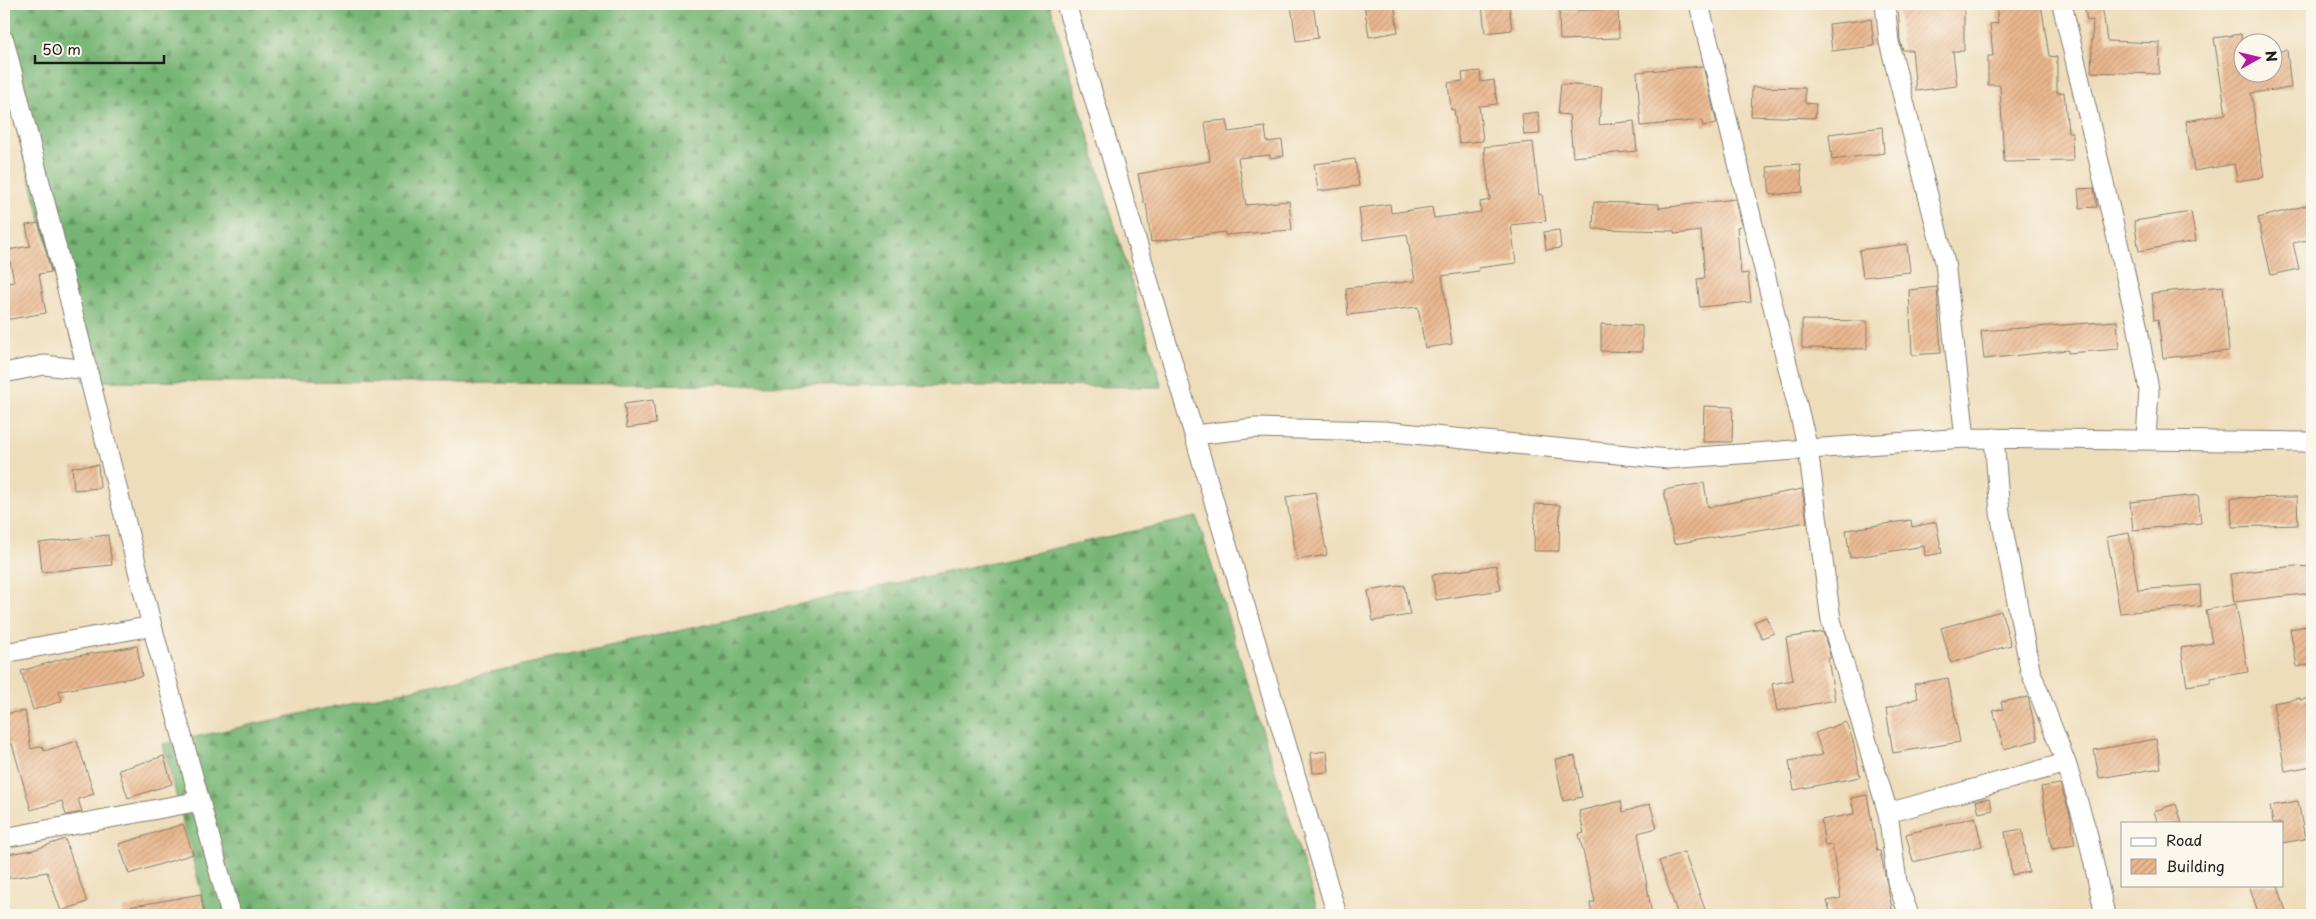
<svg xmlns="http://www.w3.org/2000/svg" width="2316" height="919" font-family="'Playpen Sans',sans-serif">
<defs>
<pattern id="forest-firs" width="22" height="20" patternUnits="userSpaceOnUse" patternTransform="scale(1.25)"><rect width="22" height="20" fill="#76b575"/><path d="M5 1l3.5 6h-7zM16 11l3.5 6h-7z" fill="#60925f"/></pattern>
<pattern id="building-hatch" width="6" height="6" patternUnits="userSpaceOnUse" patternTransform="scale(1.25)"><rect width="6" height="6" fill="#e9b68d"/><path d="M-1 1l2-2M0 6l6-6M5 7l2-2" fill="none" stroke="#c79c79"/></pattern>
</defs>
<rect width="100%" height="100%" fill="#fbf7ec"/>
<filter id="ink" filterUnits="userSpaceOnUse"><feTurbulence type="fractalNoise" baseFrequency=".02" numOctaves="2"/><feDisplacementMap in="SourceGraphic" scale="10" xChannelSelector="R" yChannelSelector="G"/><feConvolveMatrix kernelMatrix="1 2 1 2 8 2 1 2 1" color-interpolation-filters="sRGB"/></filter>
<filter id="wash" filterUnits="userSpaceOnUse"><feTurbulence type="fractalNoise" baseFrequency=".0096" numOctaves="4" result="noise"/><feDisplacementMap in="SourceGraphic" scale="20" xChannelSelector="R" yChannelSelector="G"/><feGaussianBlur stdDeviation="1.12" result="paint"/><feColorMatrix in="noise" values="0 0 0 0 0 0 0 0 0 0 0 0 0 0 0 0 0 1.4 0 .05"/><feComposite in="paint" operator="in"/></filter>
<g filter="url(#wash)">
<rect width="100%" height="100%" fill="#edb"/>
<!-- forest -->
<path fill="url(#forest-firs)" stroke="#496848" d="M4 4H1050L1162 387 83 381 4 79Z
M1197 517 1319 915H207L163 744Z"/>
<g id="blocks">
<!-- building -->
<path fill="url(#building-hatch)" d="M1291 4H1313L1318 38 1296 41Z
M1364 4H1394L1398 32 1369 37Z
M1482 4H1509L1512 30 1485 33Z
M1898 4H1964V51H1953L1957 86 1916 91 1912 50H1903L1900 40Z
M1996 4H2041L2049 56 2057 57V93L2064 92 2068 132H2072L2073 161 2004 162 2000 85H1988V56H1993L1990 24 1998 23Z
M2084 4H2102L2107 41 2160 43 2159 74 2091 72 2093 20 2087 21Z
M1618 9 1619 38 1560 40 1559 11Z
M1871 19 1874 46 1832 51 1829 24Z
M2241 34 2244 72H2274V52L2287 50 2291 88 2251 93 2264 177 2237 181 2234 164 2194 171 2186 121 2226 114 2214 38Z
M1703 66 1717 124 1703 126 1702 120 1641 126 1637 72Z
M1480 71 1481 82 1494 80 1497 104 1479 106 1483 141 1459 143 1454 109 1451 110 1448 83 1463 81 1462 73Z
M1561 84 1602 87 1599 125 1634 121 1637 151 1573 157 1569 115 1558 114Z
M1752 87 1805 88V103L1816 104 1815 118 1751 116Z
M1538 112 1540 134 1524 135 1522 114Z
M1227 120 1228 132 1265 127 1267 142 1282 140 1284 156 1270 158V155L1238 158 1246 205 1289 201 1292 230 1225 235V232L1151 242 1146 203 1144 204 1138 174 1210 161 1205 122Z
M1882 127 1884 153 1832 160 1829 134Z
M1533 142 1539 195 1542 194 1546 221 1511 225 1516 263 1478 268 1479 271 1442 276 1452 344 1425 348 1418 307 1348 315 1346 288 1415 281 1407 234 1363 240 1359 208 1390 204 1391 213 1432 207 1434 218 1481 212 1480 202 1490 200 1484 147Z
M1355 159 1359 186 1318 191 1314 164Z
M1800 164 1803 192 1770 195 1767 167Z
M2094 188 2097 207 2080 208 2078 189Z
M1735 199 1741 226 1737 227 1741 274 1748 273 1751 302 1700 307 1697 279 1705 278 1701 231 1675 234 1674 231 1593 229 1594 202 1659 204V208Z
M2312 204V239L2293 243 2299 269 2271 275 2258 218Z
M2191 212 2196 241 2139 251 2134 221Z
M39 223 51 272 39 274 46 313 4 320V283L14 282 8 250 30 246 26 225Z
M1559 230 1561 248 1546 250 1544 232Z
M1907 244 1910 272 1863 277 1859 250Z
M2223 286 2229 351 2163 358 2158 319 2154 320 2152 293Z
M1937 287 1941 353 1912 355 1909 290Z
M1802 320 1867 321V349L1802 348Z
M2117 321 2119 349 2068 353V350L1984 359 1981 331Z
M1601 324 1642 326V352L1601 351Z
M653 400 656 424 627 428 624 404Z
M1704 406 1733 407 1732 442H1703Z
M98 465 100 488 74 490 72 467Z
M1704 483 1708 507 1802 489 1807 522 1674 544 1664 490Z
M1315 492 1327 555 1297 560 1286 497Z
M2198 495 2201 523 2133 530 2130 502Z
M2297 497 2298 525 2232 527 2231 498Z
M1535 504 1560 505 1559 551H1534Z
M1911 520 1912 527 1936 522 1942 553 1925 556 1924 546 1850 558 1846 530Z
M2129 533 2138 590 2200 585 2201 606 2120 613 2107 537Z
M108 535 112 565 42 572 39 543Z
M1496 565 1501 590 1436 600 1432 575Z
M2295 566 2312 567V593L2234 602 2230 574Z
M1404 585 1410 615 1373 621 1368 591Z
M2236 604 2248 672 2211 678V682L2187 686 2181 648 2212 643 2206 610Z
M2001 611 2011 645 1951 663 1941 628Z
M1766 617 1774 633 1762 638 1754 622Z
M2312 625V664L2297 667 2290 629Z
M1823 632 1830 655V658L1828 659 1835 700 1777 711 1772 684 1793 680 1786 638Z
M137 646 142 676 59 691 62 701 33 710 21 671 65 658Z
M1948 678 1960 742 1893 753 1886 709 1918 698 1914 684Z
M2028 697 2038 740 2004 749 1993 710 2003 709 2001 702Z
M2300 698V700L2312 698V766L2285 771 2273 703Z
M25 711 31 749 42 746 44 751 77 741 94 794 78 799 82 812 66 815 62 801 31 810 12 744 4 745V714Z
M1846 722 1853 741 1860 777 1794 790 1789 761 1823 755 1815 733Z
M2156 739 2161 768 2099 778 2094 750Z
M1327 751 1329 772 1313 773 1311 753Z
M164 756 172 784 128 798 119 770Z
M1575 756 1582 797 1563 801 1555 759Z
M2060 784 2070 814 2075 845 2052 849 2041 787Z
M1867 795 1877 851H1880L1893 913 1884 915H1831L1827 901 1841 898 1832 845 1825 846 1821 820 1854 814 1851 798Z
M1989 798 1993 810 1979 813 1976 801Z
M1621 801 1623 812 1650 804 1657 828 1638 833 1652 915H1592L1590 903 1595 902 1579 834 1584 833 1579 811Z
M2298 801 2305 839 2282 843V823H2273L2270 806Z
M2176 804 2182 823H2158L2154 811Z
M1975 817 1982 846 1913 862 1906 834Z
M183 824 193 854 129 874 119 844Z
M2022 829 2029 872 2012 875 2005 832Z
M65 839 87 902 61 911 47 872 4 879V862L8 861 7 854 33 850Z
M1684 852 1707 915H1678L1659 861Z
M2249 885H2278L2287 915H2259Z
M201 894 204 915H123V908Z"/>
</g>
</g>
<g filter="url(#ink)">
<use href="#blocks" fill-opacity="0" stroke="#857c6c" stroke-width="1"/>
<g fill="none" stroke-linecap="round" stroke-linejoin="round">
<!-- street casing -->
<g stroke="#857c6c" stroke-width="21">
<path id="street" d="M1066 4 1337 915
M1699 4 1808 449 1831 620 1888 813 1897 882 1909 915
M1885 4 1889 42 1945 262 1965 438
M2062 4 2137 324 2149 390 2146 439
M4 40 152 626 231 915
M4 373 44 365 88 370
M1194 435 1256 428 1383 431 1668 459 1965 438 2312 442
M1994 438 2000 513 2030 670 2066 763 2087 832 2105 915
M4 653 152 626
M1888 813 2066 763
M4 838 200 801"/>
</g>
<!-- street -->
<use href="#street" stroke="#fff" stroke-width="19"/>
</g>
</g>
<!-- margin -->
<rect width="2316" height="919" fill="none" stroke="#fbf7ec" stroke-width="20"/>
<!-- legend -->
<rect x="2121" y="822" width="162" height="65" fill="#fbf7ec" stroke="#a29f99"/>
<rect x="2131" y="838" width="25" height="8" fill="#ffffff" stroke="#a29f99"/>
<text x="2166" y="846" font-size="15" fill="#1c1c1c">Road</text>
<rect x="2131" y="859" width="25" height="15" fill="url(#building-hatch)" stroke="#a29f99"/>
<text x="2166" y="872" font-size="15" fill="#1c1c1c">Building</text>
<!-- north arrow -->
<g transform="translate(2258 58) rotate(82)"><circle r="24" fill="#fbf7ec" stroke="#a29f99"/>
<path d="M0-4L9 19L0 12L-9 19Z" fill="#b5179e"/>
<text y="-8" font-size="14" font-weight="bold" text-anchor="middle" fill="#1c1c1c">N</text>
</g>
<!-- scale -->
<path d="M35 55v8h129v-8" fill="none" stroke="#1c1c1c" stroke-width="2.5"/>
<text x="42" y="55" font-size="15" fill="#1c1c1c" stroke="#fbf7ec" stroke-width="4" paint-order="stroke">50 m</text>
</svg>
